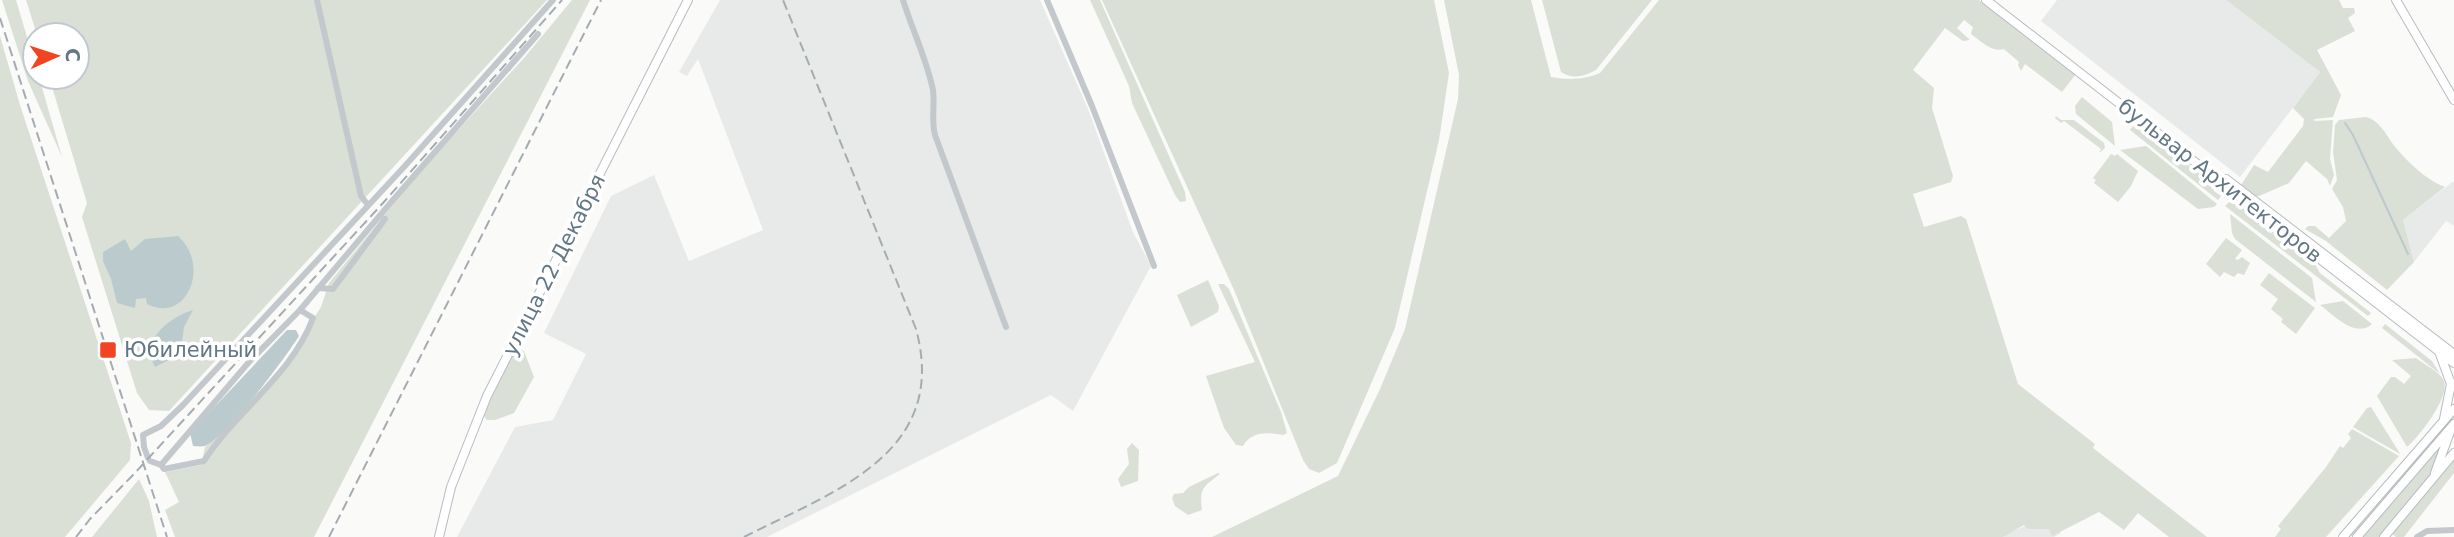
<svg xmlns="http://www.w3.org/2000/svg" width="2454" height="537" font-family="'DejaVu Sans',sans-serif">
<rect width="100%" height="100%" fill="#fafaf8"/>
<!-- built -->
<path fill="#e8eae9" d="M720 0H1040L1088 109 1133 232 1151 266 1073 411 1051 395 767 537H457L515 427 553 420 586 354 544 333 611 196 654 175 689 261 763 230 698 59 687 76 679 72Z
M2057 0H2226L2320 72 2240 177 2041 21Z
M2454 181V226L2446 221 2414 262 2403 220Z
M2052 514 2061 533 2054 537H2004V535Z"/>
<!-- green -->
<path fill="#dae0d6" d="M2 0H16L35 64V77H39L62 157 28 81Z
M26 0H547L169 411 149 410 137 393 82 217 87 203 49 77H77V35H37Z
M572 0H590L314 537H175L165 510 179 502 165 472 201 465 205 447 223 433 285 362 321 307 329 283 419 173 524 58Z
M1090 0H1100L1185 192 1186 201 1180 202 1175 195 1132 103 1129 86Z
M1102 0H1434L1449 73 1439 140 1395 328 1337 463 1319 473 1309 469 1303 460 1234 290Z
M1444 0H1531L1551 77C1569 80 1583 80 1600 73L1659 0H1979L2076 74 2062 92 2025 64 2021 71 2018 65 2019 62 2004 49C1992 53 1981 41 1971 34L1973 27 1964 20 1957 28 1970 40 1963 41 1945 28 1913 70 1934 88 1932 108 1953 176 1951 182 1913 194 1924 227 1961 216 1966 219 2018 384 2095 444 2093 448 2207 537H2169L2138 513 2124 530 2099 512 2052 536 2049 529H2028L2024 525 2003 537H1212L1338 476 1380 389 1405 329 1458 99 1459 75Z
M1542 0H1652L1596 70C1585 76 1573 80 1561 72Z
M2226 0H2339L2343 8H2354L2355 13 2348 18 2355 31 2317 50 2341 95 2333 117 2314 119 2315 121 2333 120 2330 159 2334 175 2330 186 2327 179 2306 161 2289 183 2259 196H2254L2241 185 2254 165 2268 172 2303 126 2304 119 2293 108 2320 72Z
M0 36 20 105 131 443 130 460 65 537H0Z
M2082 97 2112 122 2115 146 2076 114 2075 106Z
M2056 116 2061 120H2074L2104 143 2105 148 2099 153 2101 149 2064 121 2061 123 2055 118Z
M2366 117C2381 121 2387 137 2396 148 2409 163 2426 180 2445 187L2403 220 2414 262 2387 290 2326 241 2305 229 2308 226H2315L2329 238 2346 221 2343 207 2332 189 2337 180 2333 152 2335 125 2339 120Z
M2134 125 2209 180 2214 191 2221 196 2218 200 2130 130Z
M2146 146 2217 204 2214 207 2198 209 2120 150Z
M2111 154 2115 156 2117 154 2138 171 2131 186 2118 202 2094 183 2096 180 2093 178Z
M2229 202 2239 205 2314 263 2320 273 2371 313 2368 316 2225 206Z
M2230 214 2312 278 2316 302 2235 239 2232 233Z
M2226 238 2242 250 2235 259 2238 260 2242 257 2250 263 2244 275 2238 273 2234 277 2224 272 2220 277 2206 264Z
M2269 273 2315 308 2296 334 2281 322 2283 319 2271 309 2278 299 2260 285Z
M1208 280 1219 306 1218 312 1191 327 1177 295Z
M1218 284H1224L1229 289 1281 412 1287 433 1283 435C1268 432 1251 431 1243 446L1236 445 1224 428 1206 376 1255 362Z
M2343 301 2372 324C2355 339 2334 315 2320 305Z
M2385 324 2432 361 2440 374 2382 328Z
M516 348H519L524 351 534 377 514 413 495 420H487L483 415Z
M2416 358C2424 364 2438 371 2443 379 2453 394 2418 438 2407 447L2377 396 2391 377H2395L2404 384 2411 376 2392 360Z
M2371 407 2399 452 2400 454 2353 427 2367 408Z
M2454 413V418L2352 536 2348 537Z
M2352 429 2399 456 2326 537H2275L2281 529 2278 526 2326 467 2340 446 2343 448 2351 438 2348 434Z
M2444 441 2431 476 2379 537H2361Z
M1132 443 1139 450 1138 481 1121 487 1118 479 1129 464 1127 449Z
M2454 456V473L2404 537H2396L2391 533Z
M1218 473 1220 474C1203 487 1199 488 1202 510L1188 515 1175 506 1172 498 1174 494 1183 493 1189 487Z
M139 479 149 501 157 537H92Z"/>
<!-- water -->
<path fill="#bbcacd" d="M178 236C211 265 187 325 147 304L146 298 136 299 135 308 117 303 111 279 103 261V252L125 239 131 251 145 239Z
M193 310 184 327 181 350 169 360 155 367C139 340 170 317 193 310Z
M287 330H296L299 336C286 357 225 439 205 446 201 447 197 446 193 446L190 433Z"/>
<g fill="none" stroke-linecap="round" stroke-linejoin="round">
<!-- stream -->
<path stroke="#bbcacd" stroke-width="2" d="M2345 123 2353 135 2408 254"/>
<!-- major casing -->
<g stroke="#b6bcc0" stroke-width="10">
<path id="major" d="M1986 0 2454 363
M2396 0 2454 100
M2226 179 2454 354
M2440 354 2451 384 2444 419
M2435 473 2450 432
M439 537 451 487 487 396 688 0
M2343 537 2454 409
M2357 537 2454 424
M2384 537 2454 453"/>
</g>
<!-- minor -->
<path stroke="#c3c8cc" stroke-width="6" d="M317 0 361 196 368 205
M903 0C912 29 927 60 933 90 935 106 931 120 935 135L1006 327
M1047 0 1092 106 1154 266
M318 288 333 289 385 219
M148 458 144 447 143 435 161 426 183 405 404 167 553 0
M150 461 161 465 164 469 204 461C236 411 292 375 313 318L300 310
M161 465 249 362 300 310 393 200 538 34
M2417 537 2427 531 2454 530"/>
<!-- major -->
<use href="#major" stroke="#fff" stroke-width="8"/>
<!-- rail -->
<path stroke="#a4acb2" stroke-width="2" stroke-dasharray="10 5" stroke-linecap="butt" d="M0 18 167 537
M76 537 90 519 133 475 383 203 562 0
M329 537 601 0
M744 537C832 492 950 454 916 329L783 0"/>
</g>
<!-- markers -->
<rect fill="#f04422" stroke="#fff" stroke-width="2.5" x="99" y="341" width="18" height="18" rx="3.5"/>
<g text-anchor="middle" stroke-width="7" stroke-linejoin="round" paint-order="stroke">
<!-- street labels -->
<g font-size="21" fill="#637885" stroke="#fff">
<text transform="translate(2220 181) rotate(38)" y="7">бульвар Архитекторов</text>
<text transform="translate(554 265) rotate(-63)" y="7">улица 22 Декабря</text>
</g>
<!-- poi labels -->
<g font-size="21" fill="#637885" stroke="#fff" text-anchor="start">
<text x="124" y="357">Юбилейный</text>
</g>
</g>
<!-- north arrow -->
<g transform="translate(56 56) rotate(87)"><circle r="33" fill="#ffffff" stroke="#c1c9ce" stroke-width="2"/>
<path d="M0-5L12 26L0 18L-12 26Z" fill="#f04422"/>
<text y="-10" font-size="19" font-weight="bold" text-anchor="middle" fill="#637885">С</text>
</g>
</svg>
